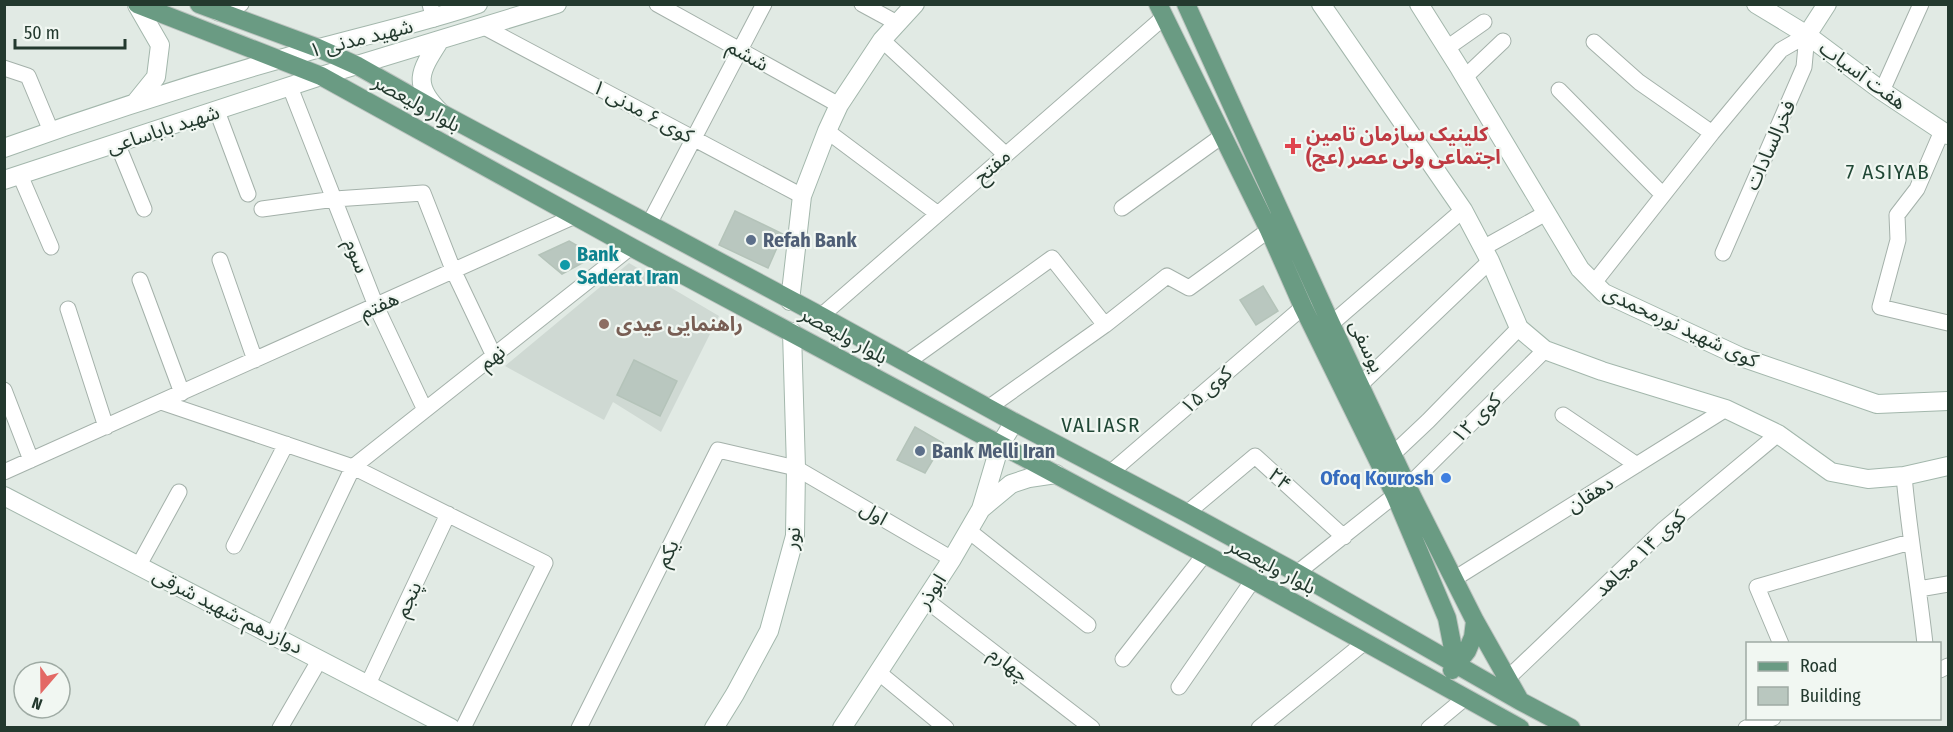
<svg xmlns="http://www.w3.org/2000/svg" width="1953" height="732" font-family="'Fira Sans Condensed','Noto Sans Arabic',sans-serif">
<rect width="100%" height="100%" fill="#e1eae4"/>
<!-- built -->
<path fill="#cfd9d3" d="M629 263 719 316 661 432 613 402 604 420 505 366Z"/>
<!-- building -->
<path fill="#b9c7bf" stroke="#b4c3b9" stroke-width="1.5" d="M735 211 783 234 768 268 719 245Z
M569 241 595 256 562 274 539 255Z
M1263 286 1278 311 1256 325 1240 300Z
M634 360 677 381 660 416 617 395Z
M915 427 943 443 925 473 897 460Z"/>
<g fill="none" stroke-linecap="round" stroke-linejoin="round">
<!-- street casing -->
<g stroke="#a4b1aa" stroke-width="17">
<path id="street" d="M430 4 434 19
M657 4 839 105
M862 4 897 23
M218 13 241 4
M484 27 802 196
M882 40 1006 155
M1594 42 1639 82 1712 133
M1447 48 1484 22
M4 68 28 76 51 131
M1465 77 1503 41
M290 87 376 306 425 410
M1559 90 1663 195
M1882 91 1921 4
M217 111 248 194
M827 131 938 214
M1942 131 1917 189 1897 215 1898 240 1880 307 1948 323
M117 143 144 209
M20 175 51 247
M1122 208 1222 136
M262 209 335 199 423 193 454 272 494 356
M649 224 764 4
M1483 248 1546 213
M1723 253 1804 67 1807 35
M220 260 255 360
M140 280 182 393
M1593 284 1712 133 1781 50 1807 35
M68 309 106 427
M821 316 1164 17
M1331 324 1463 210
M906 363 1052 258 1105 325
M1360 385 1490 261
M4 390 31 460
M161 402 353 467 545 563 463 728
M988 408 1105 325 1167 276 1189 288 1269 230
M1563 415 1637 465
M1393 454 1428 421 1519 328
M4 472 575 216
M1110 473 1303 307
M1904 476C1909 532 1919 588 1925 644
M1408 486 1545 350
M1187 513 1255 456 1344 537
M969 531 1088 625
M234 546 286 444
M139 565 179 492
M1297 573 1395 495
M1454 579 1726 409
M1919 589 1948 584
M926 600 1092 728
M273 635 353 467 631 247
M1781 644 1757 587 1910 542
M1123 659 1204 555
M1940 670 1948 666
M878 672 946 728
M1507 679 1664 529 1778 434
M368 684 448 514
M1179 687 1253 580
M280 728 320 659
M579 728 718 450 796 468 952 559
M1259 728 1365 642
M1429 728 1465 698
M1746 728 1773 718"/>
</g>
<!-- secondary casing -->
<g stroke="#a3b7ac" stroke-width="20">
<path id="secondary" d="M1321 4 1463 210 1490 261 1519 328 1545 350 1602 371 1726 409 1778 434 1831 472 1868 479 1904 476 1948 466
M1419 4 1460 69 1580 269 1604 293 1741 357 1877 404 1948 401
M1756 4 1807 35 1882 91 1948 135
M1807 35 1827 4
M135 103 156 77 160 45 137 5
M439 111C411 83 421 70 440 40
M4 148C107 111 211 78 316 49 370 34 425 22 478 4
M4 180 321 76 557 4
M790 301 802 196 827 131 839 105 882 40 915 4
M4 496 451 728
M981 509 1011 484 1029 478 1056 474
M714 728 735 694 769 631 795 536 796 468 792 332
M842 728 952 559 981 509 1000 445 1014 422"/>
</g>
<!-- primary casing -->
<g stroke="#bdc4c0" stroke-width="20">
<path id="primary" d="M137 4 321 76 631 247 1253 580 1520 728
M199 4 318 48 358 66 443 114 821 316 1014 422 1187 513 1297 573 1520 701 1571 728
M1158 4 1269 230 1303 307 1395 495 1447 618 1456 664
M1186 4 1331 324 1413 498 1475 621 1519 699
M1452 670 1467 651 1473 637 1475 621"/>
</g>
<!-- street -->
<use href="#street" stroke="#fff" stroke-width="15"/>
<!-- secondary -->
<use href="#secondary" stroke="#fff" stroke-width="18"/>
<!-- primary -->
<use href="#primary" stroke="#6a9b83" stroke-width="18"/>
</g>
<!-- markers -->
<path fill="#e0444e" stroke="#f1f7f2" stroke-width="2" d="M1290 137h6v6h6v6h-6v6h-6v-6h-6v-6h6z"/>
<g fill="#5c6f8a" stroke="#f1f7f2" stroke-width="2">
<circle cx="751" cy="240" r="6"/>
<circle cx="920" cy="451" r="6"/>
</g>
<circle fill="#0f9aa8" stroke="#f1f7f2" stroke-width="2" cx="565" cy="265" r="6"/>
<circle fill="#8d6e63" stroke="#f1f7f2" stroke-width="2" cx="604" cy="324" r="6"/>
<circle fill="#3f7fe0" stroke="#f1f7f2" stroke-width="2" cx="1446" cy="478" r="6"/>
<g text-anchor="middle" stroke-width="4.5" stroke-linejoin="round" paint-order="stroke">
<!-- street labels -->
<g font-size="20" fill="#23392e" stroke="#f1f7f2">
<text transform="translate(361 38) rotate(-14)" y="7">شهید مدنی ۱</text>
<text transform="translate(748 55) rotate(29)" y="7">ششم</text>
<text transform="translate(1863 75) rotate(36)" y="7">هفت آسیاب</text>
<text transform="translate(417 103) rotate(29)" y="7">بلوار ولیعصر</text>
<text transform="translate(643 111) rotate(28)" y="7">کوی ۶ مدنی ۱</text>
<text transform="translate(163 129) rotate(-18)" y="7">شهید باباساعی</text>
<text transform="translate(1770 145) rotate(-66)" y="7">فخرالسادات</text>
<text transform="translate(992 166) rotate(-41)" y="7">مفتح</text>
<text transform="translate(357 256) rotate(69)" y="7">سوم</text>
<text transform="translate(379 305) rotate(-24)" y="7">هفتم</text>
<text transform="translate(1681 326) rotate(25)" y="7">کوی شهید نورمحمدی</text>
<text transform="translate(844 335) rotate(29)" y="7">بلوار ولیعصر</text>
<text transform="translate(1367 346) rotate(65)" y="7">یوسفی</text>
<text transform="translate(492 357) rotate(-38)" y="7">نهم</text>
<text transform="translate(1206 390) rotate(-41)" y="7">کوی ۱۵</text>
<text transform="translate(1476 418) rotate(-45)" y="7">کوی ۱۲</text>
<text transform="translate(1280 479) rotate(42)" y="7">۲۴</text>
<text transform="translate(1590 494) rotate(-32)" y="7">دهقان</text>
<text transform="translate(874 513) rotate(30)" y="7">اول</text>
<text transform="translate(792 538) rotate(-81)" y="7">نور</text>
<text transform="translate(667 553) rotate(-63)" y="7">یکم</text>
<text transform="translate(1640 553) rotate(-43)" y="7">کوی ۱۴ مجاهد</text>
<text transform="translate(1272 566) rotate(28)" y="7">بلوار ولیعصر</text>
<text transform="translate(931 591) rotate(-57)" y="7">ابوذر</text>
<text transform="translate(408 599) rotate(-65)" y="7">پنجم</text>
<text transform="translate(228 611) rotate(27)" y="7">دوازدهم-شهید شرقی</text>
<text transform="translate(1009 664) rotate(38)" y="7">چهارم</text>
</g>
<!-- health labels -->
<g font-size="20" font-weight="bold" fill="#be3a42" stroke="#f1f7f2" text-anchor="start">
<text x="1306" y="141">کلینیک سازمان تامین<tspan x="1306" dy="23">اجتماعی ولی عصر (عج)</tspan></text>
</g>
<!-- service labels -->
<g font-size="20" font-weight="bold" fill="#4e5e75" stroke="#f1f7f2" text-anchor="start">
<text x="763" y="247">Refah Bank</text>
<text x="932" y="458">Bank Melli Iran</text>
</g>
<!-- culture labels -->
<g font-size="20" font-weight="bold" fill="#0d838f" stroke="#f1f7f2" text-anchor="start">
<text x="577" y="261">Bank<tspan x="577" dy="23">Saderat Iran</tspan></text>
</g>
<!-- education labels -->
<g font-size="20" font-weight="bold" fill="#785e54" stroke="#f1f7f2" text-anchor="start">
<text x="616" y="331">راهنمایی عیدی</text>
</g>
<!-- shop labels -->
<g font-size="20" font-weight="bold" fill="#366cbe" stroke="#f1f7f2" text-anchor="end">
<text x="1434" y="485">Ofoq Kourosh</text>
</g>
<!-- neighbourhood labels -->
<g font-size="21" letter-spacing="1.5" fill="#214836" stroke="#f1f7f2">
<text x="1888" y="179">7 ASIYAB</text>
<text x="1101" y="432">VALIASR</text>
</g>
</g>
<!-- border -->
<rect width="1953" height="732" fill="none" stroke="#23392e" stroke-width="12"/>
<!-- legend -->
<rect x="1746" y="642" width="195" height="78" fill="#f1f7f2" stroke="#9faba4" stroke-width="1.5"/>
<rect x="1758" y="662" width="30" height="9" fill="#6a9b83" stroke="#9faba4" stroke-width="1.5"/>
<text x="1800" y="672" font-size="18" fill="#23392e">Road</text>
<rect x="1758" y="687" width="30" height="18" fill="#b9c7bf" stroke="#9faba4" stroke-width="1.5"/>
<text x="1800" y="702" font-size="18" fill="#23392e">Building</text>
<!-- north arrow -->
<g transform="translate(42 690) rotate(200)"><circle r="28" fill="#f1f7f2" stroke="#9faba4" stroke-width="1.5"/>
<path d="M0-4.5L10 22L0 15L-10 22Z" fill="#e36965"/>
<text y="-9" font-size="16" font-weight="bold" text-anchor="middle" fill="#23392e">N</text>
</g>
<!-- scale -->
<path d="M15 39v9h110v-9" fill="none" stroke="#23392e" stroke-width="3"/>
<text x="24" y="39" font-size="18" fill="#23392e" stroke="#f1f7f2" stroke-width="4.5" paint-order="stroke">50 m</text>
</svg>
